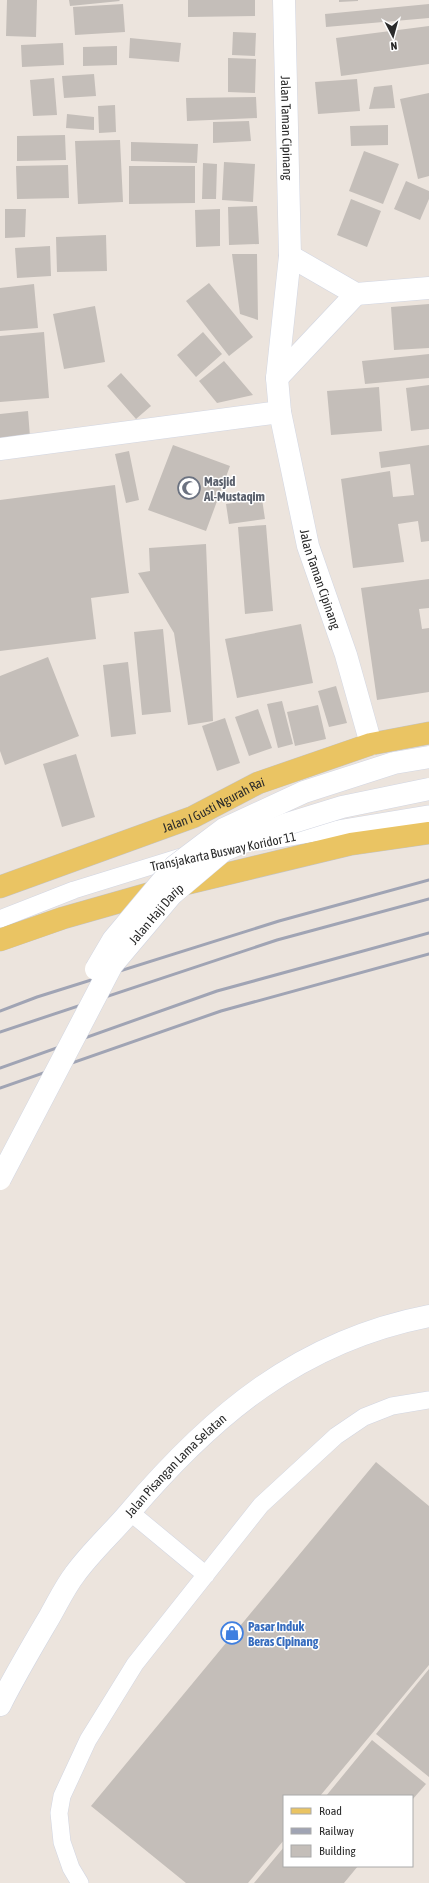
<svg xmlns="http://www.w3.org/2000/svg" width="429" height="1883" font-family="'Asap Condensed',sans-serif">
<rect width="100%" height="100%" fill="#ece4dd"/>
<!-- building -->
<path fill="#c4beb9" d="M7 0H37L36 37 6 36Z
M69 0H119L120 1 70 6Z
M188 0H255V16L188 17Z
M339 0H358V1L339 2Z
M123 4 125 32 75 35 73 7Z
M429 4V18L326 27 325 14Z
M429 26V64L341 76 336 38Z
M233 32 256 33 255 56 232 55Z
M130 38 181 43 179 62 129 58Z
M63 43 64 65 22 67 21 45Z
M117 46V65L83 66V47Z
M228 58 256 59 255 93 228 92Z
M94 74 96 96 64 98 62 76Z
M54 78 57 115 33 116 30 80Z
M357 79 360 111 318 114 315 82Z
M392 85 395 108 369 109 374 87Z
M429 93V176L418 179 400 99Z
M256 97 257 118 187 121 186 98Z
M115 105 116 132 99 133 98 106Z
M67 114 94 117V130L66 128Z
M249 121 251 141 213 143V122Z
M388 125V145L351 146 350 126Z
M65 135 66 160 17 161V136Z
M120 140 123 202 78 204 75 141Z
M131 142 198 144 197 163 131 161Z
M364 151 399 164 383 204 349 191Z
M224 162 255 164 253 202 222 200Z
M203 163 217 164 216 199H202Z
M68 165 69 198 17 199 16 166Z
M129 166H195V203L129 204Z
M406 181 429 191V199L420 220 394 209Z
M351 199 381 211 367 247 337 235Z
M257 206 259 244 229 245 228 207Z
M5 209H26L25 237 5 238Z
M220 209V246L196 247 195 210Z
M106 235 107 271 57 272 56 237Z
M50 246 51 276 17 278 15 248Z
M232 254H257L258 320 240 314Z
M209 283 253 337 229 356 186 301Z
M34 284 38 328 0 331V288Z
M429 304V348L394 350 391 307Z
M95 306 105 362 64 369 53 314Z
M44 332 49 398 0 402V336Z
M203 332 222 354 196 377 177 355Z
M429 354V378L365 384 362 361Z
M224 361 253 395 217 403 199 381Z
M121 373 151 406 136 419 107 386Z
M429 385V429L411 431 406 388Z
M379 387 382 431 331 435 327 391Z
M28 411 30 437 0 441V414Z
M173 445 230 466 206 531 148 510Z
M429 445V541L421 542 418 521 398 524 404 562 353 568 341 479 390 471 393 497 414 495 410 464 381 468 379 452Z
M129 451 139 500 126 503 115 454Z
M115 485 129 593 91 598 96 639 0 651V500Z
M262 499 265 519 229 524 226 504Z
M266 525 273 611 245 614 238 527Z
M206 544 213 721 188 725 174 633 138 573 150 571 149 548Z
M429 579V608L419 609 422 629 429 628V692L377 700 361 588Z
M301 624 313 683 237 698 225 639Z
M163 629 171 712 142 715 134 632Z
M48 657 79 736 5 765 0 751V676Z
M128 662 136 734 111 737 103 665Z
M336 686 347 723 329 727 318 691Z
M282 701 293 744 278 748 267 704Z
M318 705 326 739 295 746 287 712Z
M258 709 272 748 249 756 235 717Z
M225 718 240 763 217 771 202 726Z
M76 754 95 817 62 827 43 764Z
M376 1462 429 1506V1665L320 1796H284V1840L248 1883H186L91 1806Z
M429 1669V1777L376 1734Z
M372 1740 426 1784 412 1800V1796H326Z
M284 1847V1866H358L344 1883H254Z"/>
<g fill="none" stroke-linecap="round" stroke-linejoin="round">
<!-- lane casing -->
<g stroke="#d2d6e2" stroke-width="18">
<path id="lane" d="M260 842 429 814
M0 919 74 890 187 855
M130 1512 206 1575
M80 1883 71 1868 62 1842 59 1813 62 1796 88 1740 135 1664 261 1505 336 1436 364 1417 392 1406 429 1400"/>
</g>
<!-- street casing -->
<g stroke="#d2d6e2" stroke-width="23">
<g id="street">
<path id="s1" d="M284 0 290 256 277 378 280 412 308 546 346 655 371 744"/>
<path d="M290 256 356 294 429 288"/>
<path d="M277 378 356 294"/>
<path d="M0 449 280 412"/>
</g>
</g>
<!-- secondary casing -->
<g stroke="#d2d6e2" stroke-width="23">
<g id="secondary">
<path id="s2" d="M0 1705C15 1675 33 1645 50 1616 58 1602 65 1587 75 1574 91 1552 112 1533 129 1513 212 1415 300 1341 429 1316"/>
</g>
</g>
<!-- primary casing -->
<g stroke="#c3c3c3" stroke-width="23">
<g id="primary">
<path id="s3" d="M0 887 193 817 258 783 371 744 429 733"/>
<path d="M0 940 63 918 172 887 351 844 429 833"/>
</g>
</g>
<!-- lane -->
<use href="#lane" stroke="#fff" stroke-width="17"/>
<!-- street -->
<use href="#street" stroke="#fff" stroke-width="22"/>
<!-- secondary -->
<use href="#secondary" stroke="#fff" stroke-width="22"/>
<!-- primary -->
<use href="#primary" stroke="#eac463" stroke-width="22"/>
<!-- rail -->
<path stroke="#a0a4b4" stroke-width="3" d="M0 1011 37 997 279 921 429 880
M0 1032 277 940 429 899
M0 1068 217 991 429 933
M0 1088 221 1011 429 954"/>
<!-- secondary-bridge casing -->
<g stroke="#d2d6e2" stroke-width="23" stroke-linecap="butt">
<g id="secondary-bridge">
<path d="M96 969 113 940 175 866 224 829 304 792 394 763 429 757"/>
<path id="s4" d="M0 1179 112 965 172 894 224 850 287 824 342 807 429 789"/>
</g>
</g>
<!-- secondary-bridge -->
<use href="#secondary-bridge" stroke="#fff" stroke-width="22"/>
</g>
<!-- icons -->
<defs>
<g id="mosque-ring" transform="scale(1.15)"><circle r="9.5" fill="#fff" stroke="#6b7280" stroke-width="1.5"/><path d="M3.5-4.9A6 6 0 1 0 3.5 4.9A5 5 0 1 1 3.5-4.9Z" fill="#6b7280"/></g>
<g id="shop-ring" transform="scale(1.15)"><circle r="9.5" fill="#fff" stroke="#3f7fe0" stroke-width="1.5"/><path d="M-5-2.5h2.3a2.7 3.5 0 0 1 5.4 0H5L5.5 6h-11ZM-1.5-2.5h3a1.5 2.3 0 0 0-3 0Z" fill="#3f7fe0"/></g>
</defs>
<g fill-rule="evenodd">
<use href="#mosque-ring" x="189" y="488"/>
<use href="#shop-ring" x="232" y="1633"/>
</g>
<g text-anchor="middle" stroke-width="3" stroke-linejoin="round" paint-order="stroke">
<!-- street labels -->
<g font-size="13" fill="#2a2a2a" stroke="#fff">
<text dy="5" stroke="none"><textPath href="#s1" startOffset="128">Jalan Taman Cipinang</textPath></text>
<text dy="5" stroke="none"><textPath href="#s1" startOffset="585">Jalan Taman Cipinang</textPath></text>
<text dy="5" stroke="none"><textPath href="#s3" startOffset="229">Jalan I Gusti Ngurah Rai</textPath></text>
<text transform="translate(223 851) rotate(-12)" y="5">Transjakarta Busway Koridor 11</text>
<text dy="5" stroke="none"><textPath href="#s4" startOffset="309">Jalan Haji Darip</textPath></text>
<text dy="5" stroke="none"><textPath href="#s2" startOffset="299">Jalan Pisangan Lama Selatan</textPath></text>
</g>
<!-- worship labels -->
<g font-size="13" font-weight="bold" fill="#5b616d" stroke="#fff" text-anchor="start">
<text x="204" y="486">Masjid<tspan x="204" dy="15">Al-Mustaqim</tspan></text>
</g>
<!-- shop labels -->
<g font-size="13" font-weight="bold" fill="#366cbe" stroke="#fff" text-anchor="start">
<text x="248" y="1631">Pasar Induk<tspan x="248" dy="15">Beras Cipinang</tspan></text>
</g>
</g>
<!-- legend -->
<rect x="283" y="1795" width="130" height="72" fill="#ffffff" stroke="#aaaaaa"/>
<rect x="291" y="1808" width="20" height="6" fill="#eac463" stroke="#aaaaaa"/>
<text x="319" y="1815" font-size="12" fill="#2a2a2a">Road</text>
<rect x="291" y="1828" width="20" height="6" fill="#a0a4b4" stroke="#aaaaaa"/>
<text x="319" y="1835" font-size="12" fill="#2a2a2a">Railway</text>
<rect x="291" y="1845" width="20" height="12" fill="#c4beb9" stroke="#aaaaaa"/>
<text x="319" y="1855" font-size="12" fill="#2a2a2a">Building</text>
<!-- north arrow -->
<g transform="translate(393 36) rotate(174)" stroke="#ffffff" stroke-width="3" paint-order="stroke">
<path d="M0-3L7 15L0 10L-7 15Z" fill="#2a2a2a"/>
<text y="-6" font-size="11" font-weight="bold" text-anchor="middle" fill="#2a2a2a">N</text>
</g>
</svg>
